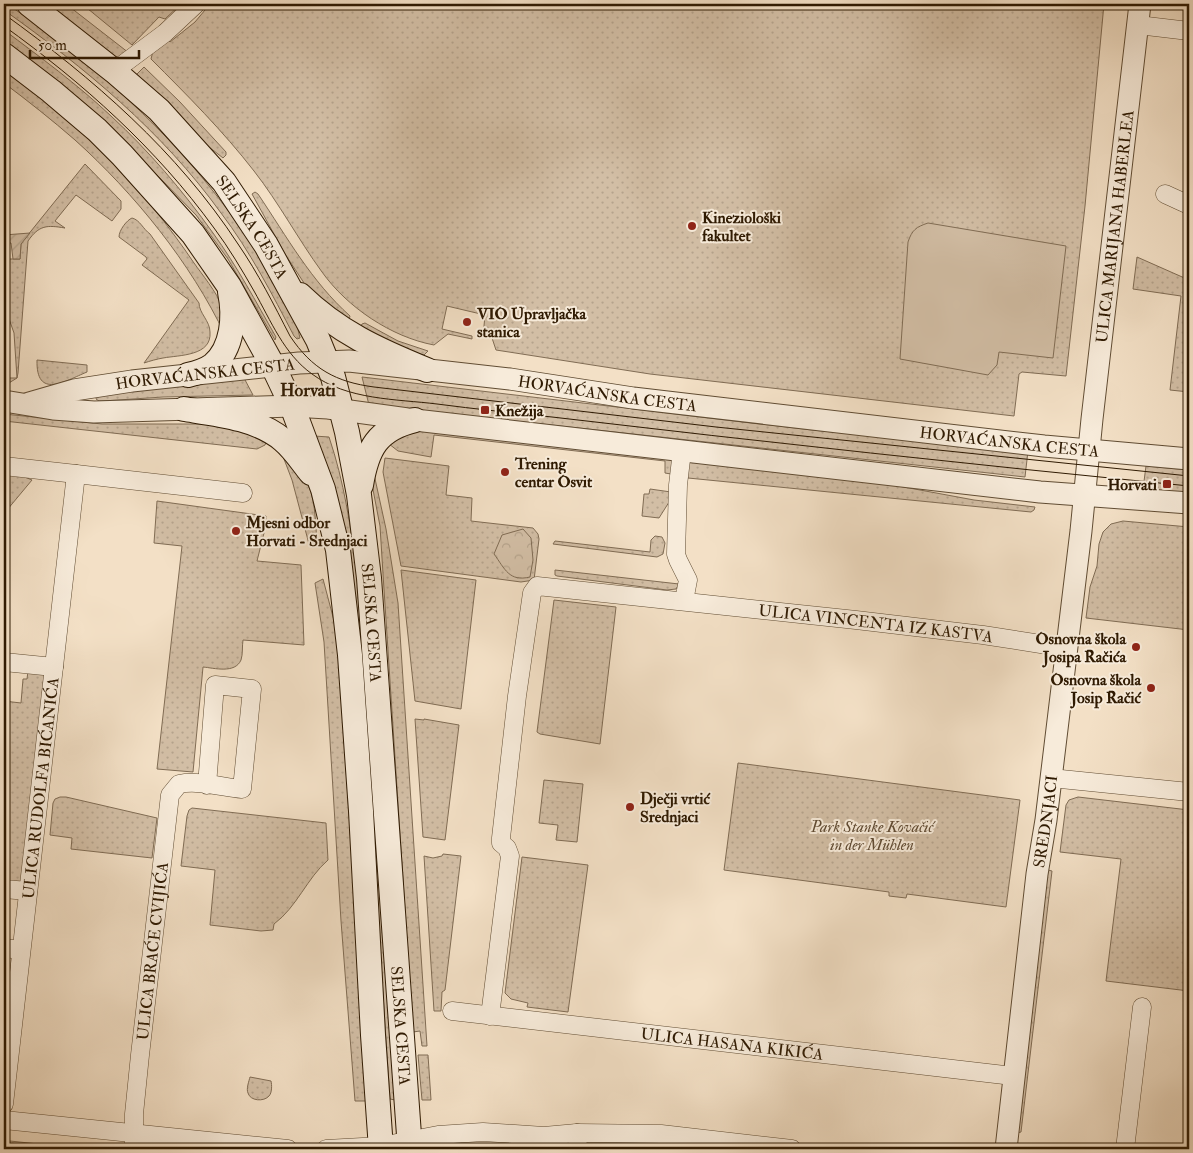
<svg xmlns="http://www.w3.org/2000/svg" width="1193" height="1153" font-family="'IM FELL Double Pica',serif">
<defs>
<pattern id="grass-dots" width="8" height="8" patternUnits="userSpaceOnUse" patternTransform="scale(1.25)"><rect width="8" height="8" fill="#d2bea5"/><path d="M2 2h.1M6 6h.1" fill="none" stroke="#b5a38c" stroke-width="1.8" stroke-linecap="round"/></pattern>
<pattern id="forest-crowns" width="20" height="18" patternUnits="userSpaceOnUse" patternTransform="scale(1.25)"><rect width="20" height="18" fill="#d2bea5"/><path d="M2 6a3 3 0 1 1 6 0M12 15a3 3 0 1 1 6 0" fill="none" stroke="#b5a38c"/></pattern>
<pattern id="garden-furrows" width="10" height="10" patternUnits="userSpaceOnUse" patternTransform="scale(1.25)"><rect width="10" height="10" fill="#d2bea5"/><path d="M-1 1l2-2M0 10L10 0M9 11l2-2" fill="none" stroke="#b5a38c"/></pattern>
</defs>
<rect width="100%" height="100%" fill="#f3e0c6"/>
<filter id="stains"><feTurbulence type="fractalNoise" baseFrequency=".004" numOctaves="4"/><feColorMatrix values="0 0 0 0 .2 0 0 0 0 .09 0 0 0 0 .02 0 0 0 .5 -.17"/></filter>
<radialGradient id="worn" r=".72"><stop offset=".6" stop-color="#630" stop-opacity="0"/><stop offset="1" stop-color="#630" stop-opacity=".3"/></radialGradient>
<!-- grass -->
<path fill="url(#grass-dots)" stroke="#806c54" d="M4 4H7C29 19 51 34 71 51 150 113 221 189 271 276 282 295 296 316 300 338L297 339 294 336C272 294 250 251 221 213 162 131 85 68 4 10Z
M47 4H66L129 53 122 63Z
M82 4H181L165 19 159 17 132 45Z
M210 4H1104L1085 206 1066 376 1022 372 1019 374 1014 416 650 374 496 350 491 335 482 332 484 326 485 315 447 306 442 329 472 336V339L448 334 434 345C391 337 347 307 322 272 298 239 279 203 254 171 223 131 187 95 151 59L153 51 167 39 170 42 195 22Z
M4 30C40 57 77 84 111 116 149 151 183 191 213 233 237 266 256 302 276 337L275 340 228 259 196 215 118 135 48 74 4 41Z
M144 67 180 102 226 152V155L223 158 199 139 136 75Z
M4 69C78 122 143 187 194 263 201 273 218 294 221 305 224 314 224 325 225 335 191 263 134 193 75 140 52 120 28 101 4 83Z
M85 164 121 201V209L112 221 76 195 55 221 65 228C47 225 39 225 28 241L18 373 17 378 4 386V378H17L14 333 8 316V296H7L4 278V259H20L21 244 23 241Z
M255 192 258 194C287 237 311 281 350 316L348 324 306 286 285 254 252 194Z
M132 218C140 220 143 229 150 234L199 303C199 313 210 321 210 332 212 356 180 355 163 358 157 359 150 361 144 363L189 300 142 265 147 259 146 257 119 237C119 230 127 220 132 218Z
M1137 257 1189 280V392L1170 390 1181 296 1133 289Z
M365 323 398 341 428 351 424 355 411 352 358 330 362 324Z
M37 360 87 365V372C65 381 36 400 37 360Z
M362 377 812 430 1028 451 1025 477 369 405Z
M244 378 253 395 163 397 103 401H99L96 399 97 395Z
M4 414 102 424H229L244 427 266 442 265 445 257 449 4 421Z
M409 428 669 457 674 462 671 474 665 473V461L434 435 431 457 398 451 384 440Z
M314 436 329 437C344 481 351 528 357 575L395 1100 390 1099 372 829Z
M279 446C288 456 297 466 304 477 316 495 315 521 317 542L309 544 292 480Z
M385 458 449 466 446 495 472 498 471 521 533 528 538 534 539 539 534 580 521 582 401 566 383 472Z
M697 460 893 485 974 500 1035 507 1034 510 1031 512 688 478 681 473 689 462Z
M372 465 386 529 398 603 427 1046H422L420 1031 413 1032 383 574 380 526 370 474Z
M1146 466 1189 470V494L1143 489Z
M10 471 32 480 7 510H4V482H8Z
M650 489 671 492V499L659 518 642 516 644 494H649Z
M157 501 266 516V525L257 561 301 565 304 645 243 640C242 646 243 654 241 660 235 674 214 668 203 667L193 772 157 769 182 546 154 543Z
M1123 521 1189 527V630L1086 618 1090 587 1097 566 1099 544 1103 532 1111 524Z
M655 536 662 537 665 543 663 554 657 557 553 544 555 541 650 552 651 540Z
M401 570 476 580 461 709 415 701Z
M555 570 679 584 676 589 667 590 557 576 555 575Z
M323 579 337 632 368 1101H355L341 921 324 642 315 583Z
M554 600 616 607 600 744 540 734 537 732Z
M28 671 39 672 44 675 46 683 24 877 20 882H4V701L21 703 23 679H27Z
M415 719 424 720V719L459 725 445 840 423 837Z
M738 763 1020 800 1006 907 907 894 906 898 889 896V892L724 870Z
M544 780 583 784 577 842 556 840 558 825 539 823Z
M60 797H66L157 818 152 858 71 849 72 838 50 835 53 803 55 799Z
M1078 797 1189 810V997H1188L1189 991 1106 981 1121 859 1060 852 1066 805 1069 800Z
M192 808 326 823 328 860C307 878 297 907 274 924L273 930 261 931 210 925 215 870 181 866 187 816 189 810Z
M443 854 461 856 445 990 442 992 441 1011H434L424 856 433 858 442 856Z
M522 857 588 865 568 1012 527 1007 528 1003 511 999 505 993Z
M1048 870 1052 871 1021 1132 1017 1133Z
M418 1055H428L431 1100H422Z
M250 1077 271 1081C272 1085 272 1093 269 1096 264 1102 250 1101 248 1093 246 1089 249 1081 250 1077Z
M10 1141 85 1149H9Z"/>
<!-- forest -->
<path fill="url(#forest-crowns)" stroke="#806c54" d="M523 529 531 538 533 560 530 577C509 582 505 569 494 554L502 535Z"/>
<!-- garden -->
<path fill="url(#garden-furrows)" stroke="#806c54" d="M30 233 21 244 20 259H13L11 243H4V235Z"/>
<!-- pitch -->
<path fill="#d2bea5" stroke="#806c54" d="M928 223 1066 246 1053 358 999 352 997 365 988 375 900 359 908 242C912 230 916 227 928 223Z"/>
<g fill="none" stroke-linecap="round" stroke-linejoin="round">
<!-- minor casing -->
<g stroke="#604c33" stroke-width="19">
<g id="minor">
<path d="M1138 25 1189 31"/>
<path d="M114 71 165 33 196 4"/>
<path d="M1165 194 1189 205"/>
<path d="M682 451 678 485 676 554 678 560 688 580 684 601"/>
<path d="M4 466 76 474"/>
<path d="M4 662 54 667"/>
<path d="M1051 778 1189 792"/>
<path d="M4 889 28 891"/>
<path d="M4 948 21 950"/>
<path id="s1" d="M452 1011 1013 1076"/>
<path id="s2" d="M490 1016 510 856 507 848 501 843V838L517 696 532 593 537 586 856 620 983 635 1066 648"/>
<path id="s3" d="M4 1104 76 474 243 493"/>
<path d="M4 1120 288 1149"/>
<path d="M577 1133 578 1149"/>
<path id="s4" d="M134 1149V1114L140 1055 170 795 179 784C198 780 222 787 242 789L252 689 215 685 207 785"/>
<path d="M326 1149 381 1146 438 1135 483 1132 544 1136 577 1133 661 1134 792 1149"/>
<path d="M1125 1149 1142 1007"/>
</g>
</g>
<!-- tertiary casing -->
<g stroke="#604c33" stroke-width="23">
<g id="tertiary">
<path d="M4 401 53 409 94 412 292 406 328 408 415 420 1040 492 1189 503"/>
<path id="s5" d="M29 403 74 390 132 381 299 363 349 361 510 379 633 398 1044 446 1189 459"/>
<path id="s6" d="M1006 1149 1037 874 1046 820 1081 531 1092 419 1140 4"/>
</g>
</g>
<!-- secondary casing -->
<g stroke="#2f1a02" stroke-width="26">
<g id="secondary">
<path id="s7" d="M29 4 114 71 159 110 224 182 266 245 318 340 333 377 347 432 359 495 369 578 410 1149"/>
<path d="M4 55 51 91 97 130 122 155 193 234 229 286 273 366 292 406 323 489 338 550 350 655 361 811 373 1035 381 1149"/>
<path d="M300 295C338 332 378 350 427 370"/>
<path d="M188 375C197 373 206 370 213 365 233 348 235 316 230 292"/>
<path d="M184 409C216 414 257 418 283 440 294 449 302 462 311 473"/>
<path d="M361 485C367 449 377 429 415 420"/>
</g>
</g>
<!-- minor -->
<use href="#minor" stroke="#f7ebda" stroke-width="18"/>
<!-- tertiary -->
<use href="#tertiary" stroke="#f7ebda" stroke-width="21"/>
<!-- secondary -->
<use href="#secondary" stroke="#f7ebda" stroke-width="24"/>
<!-- tram -->
<path stroke="#2f1a02" stroke-width="1" d="M4 14C94 79 177 151 238 244 258 273 274 305 290 336 312 369 336 382 374 387L716 427 1189 476
M4 26C83 83 156 148 214 228 229 248 242 270 254 291 271 321 284 354 312 374 347 400 396 399 437 404 475 409 514 413 552 417 764 442 977 465 1189 486"/>
</g>
<!-- markers -->
<g fill="#8f2418" stroke="#f7ebda" stroke-width="2">
<circle cx="692" cy="226" r="5"/>
<circle cx="467" cy="322" r="5"/>
<rect x="480" y="405" width="10" height="10" rx="2.5"/>
<circle cx="505" cy="472" r="5"/>
<rect x="1162" y="479" width="10" height="10" rx="2.5"/>
<circle cx="236" cy="531" r="5"/>
<circle cx="1136" cy="647" r="5"/>
<circle cx="1151" cy="688" r="5"/>
<circle cx="630" cy="807" r="5"/>
</g>
<g text-anchor="middle" stroke-width="4" stroke-linejoin="round" paint-order="stroke">
<!-- poi labels -->
<g font-size="16" font-weight="bold" fill="#2f1a02" stroke="#f7ebda" text-anchor="start">
<text x="702" y="223">Kineziološki<tspan x="702" dy="18">fakultet</tspan></text>
<text x="477" y="319">VIO Upravljačka<tspan x="477" dy="18">stanica</tspan></text>
<text x="495" y="416">Knežija</text>
<text x="515" y="469">Trening<tspan x="515" dy="18">centar Osvit</tspan></text>
<text x="1157" y="490" text-anchor="end">Horvati</text>
<text x="246" y="528">Mjesni odbor<tspan x="246" dy="18">Horvati - Srednjaci</tspan></text>
<text x="1126" y="644" text-anchor="end">Osnovna škola<tspan x="1126" dy="18">Josipa Račića</tspan></text>
<text x="1141" y="685" text-anchor="end">Osnovna škola<tspan x="1141" dy="18">Josip Račić</tspan></text>
<text x="640" y="804">Dječji vrtić<tspan x="640" dy="18">Srednjaci</tspan></text>
</g>
<!-- street labels -->
<g font-size="16" fill="#2f1a02" stroke="#f7ebda">
<text dy="6" stroke="none"><textPath href="#s6" startOffset="929">ULICA MARIJANA HABERLEA</textPath></text>
<text dy="6" stroke="none"><textPath href="#s7" startOffset="318">SELSKA CESTA</textPath></text>
<text dy="6" stroke="none"><textPath href="#s5" startOffset="179">HORVAĆANSKA CESTA</textPath></text>
<text dy="6" stroke="none"><textPath href="#s5" startOffset="584">HORVAĆANSKA CESTA</textPath></text>
<text dy="6" stroke="none"><textPath href="#s5" startOffset="989">HORVAĆANSKA CESTA</textPath></text>
<text dy="6" stroke="none"><textPath href="#s7" startOffset="738">SELSKA CESTA</textPath></text>
<text dy="6" stroke="none"><textPath href="#s2" startOffset="779">ULICA VINCENTA IZ KASTVA</textPath></text>
<text dy="6" stroke="none"><textPath href="#s3" startOffset="318">ULICA RUDOLFA BIĆANIĆA</textPath></text>
<text dy="6" stroke="none"><textPath href="#s6" startOffset="330">SREDNJACI</textPath></text>
<text dy="6" stroke="none"><textPath href="#s4" startOffset="199">ULICA BRAĆE CVIJIĆA</textPath></text>
<text dy="6" stroke="none"><textPath href="#s7" startOffset="1142">SELSKA CESTA</textPath></text>
<text dy="6" stroke="none"><textPath href="#s1" startOffset="282">ULICA HASANA KIKIĆA</textPath></text>
</g>
<!-- park labels -->
<g font-size="16" font-style="italic" fill="#604b33" stroke="#f7ebda">
<text x="872" y="832">Park Stanke Kovačić<tspan x="872" dy="18">in der Mühlen</tspan></text>
</g>
<!-- neighbourhood labels -->
<g font-size="18" font-weight="bold" fill="#2f1a02" stroke="#f7ebda">
<text x="308" y="396">Horvati</text>
</g>
</g>
<!-- margin -->
<rect width="1193" height="1153" fill="none" stroke="#f3e0c6" stroke-width="20"/>
<rect x="5" y="5" width="1183" height="1143" fill="none" stroke="#2f1a02" stroke-width="2.5"/>
<rect x="10" y="10" width="1173" height="1133" fill="none" stroke="#2f1a02"/>
<!-- scale -->
<path d="M30 50v8h109v-8" fill="none" stroke="#2f1a02" stroke-width="2.5"/>
<text x="38" y="50" font-size="15" fill="#2f1a02" stroke="#f7ebda" stroke-width="4" paint-order="stroke">50 m</text>
<rect width="100%" height="100%" filter="url(#stains)"/>
<rect width="100%" height="100%" fill="url(#worn)"/>
</svg>
